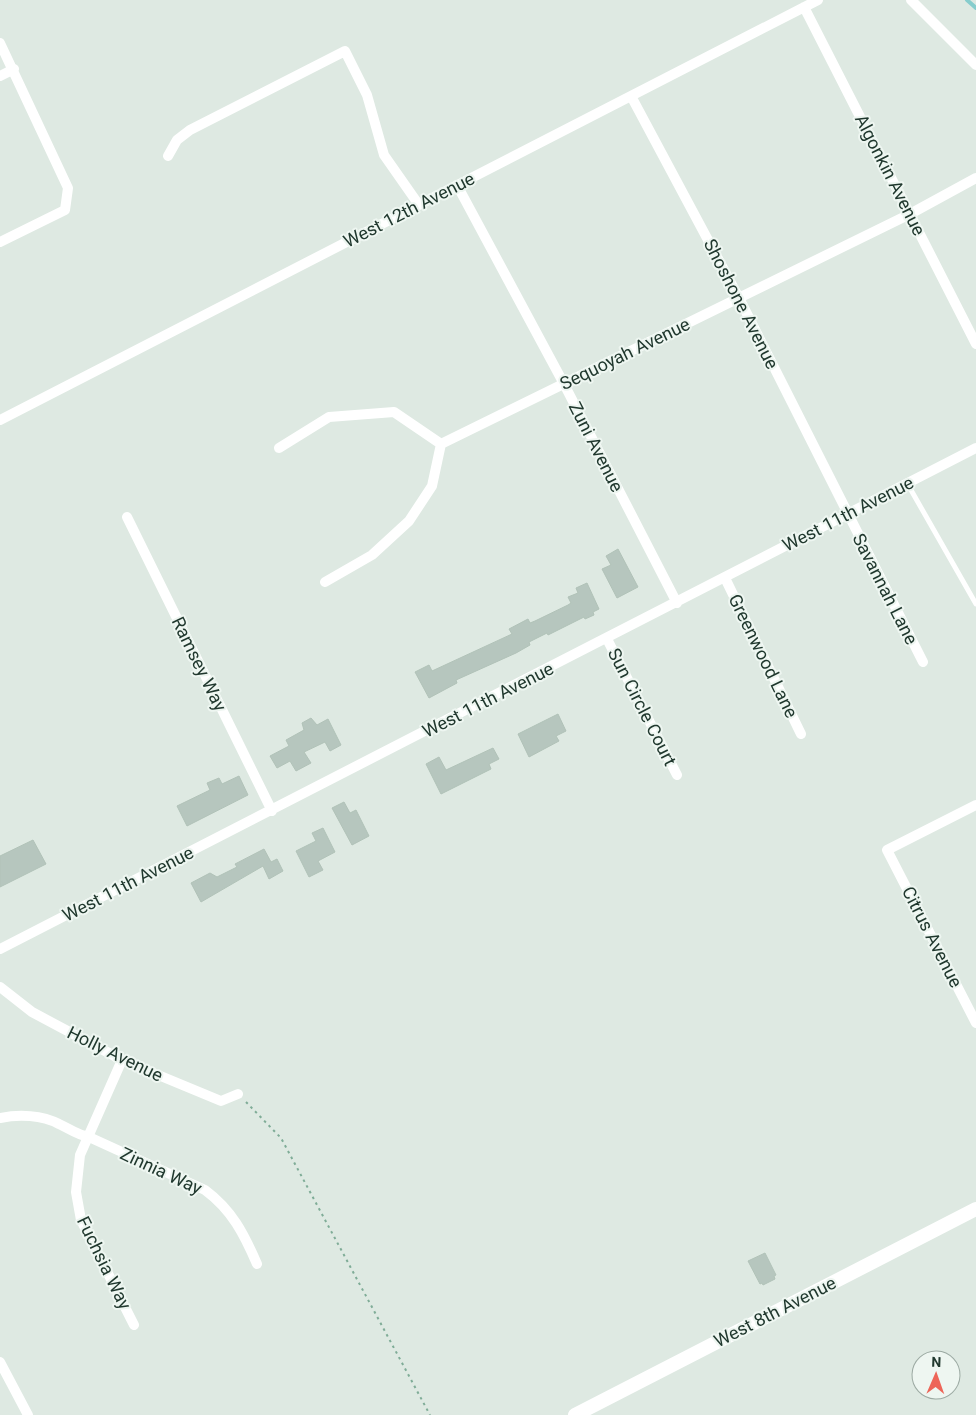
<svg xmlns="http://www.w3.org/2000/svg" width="976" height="1415" font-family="Roboto,sans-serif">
<rect width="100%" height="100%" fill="#dee9e2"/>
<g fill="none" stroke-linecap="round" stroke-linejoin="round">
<!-- stream -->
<path stroke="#87cdcd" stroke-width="4" d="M967 0 976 8"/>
</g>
<!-- building -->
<path fill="#b6c6be" stroke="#b1c2b8" d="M618 549 638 587 617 598 602 569 611 565 606 556Z
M587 583 599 609 593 612 594 615 585 619 584 617 548 635 547 633 529 642 530 645 516 653 456 680 457 683 429 698 415 672 429 665 432 671 512 634 509 629 528 619 530 623 535 621 568 605 571 603 568 597 578 593 576 588Z
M558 714 566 731 556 736 559 741 529 757 518 734Z
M311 718 317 725 328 719 341 745 330 751 325 742 304 752 311 763 296 771 290 761 277 768 270 756 289 746 286 740 304 730 302 723Z
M493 748 499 759 489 764 491 769 441 794 426 764 439 757 446 770Z
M239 776 248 795 187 826 177 806 210 790 207 783 219 778 222 784Z
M344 802 350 813 356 810 369 836 352 845 332 808Z
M323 828 335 852 318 861 323 870 309 877 296 851 316 841 312 833Z
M33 840 46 864 0 887V856Z
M264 849 271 862 277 859 283 871 269 879 263 866 201 902 191 883 210 873 217 877 237 867 235 864Z
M765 1253 776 1275 774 1276 775 1279 763 1285 762 1283 760 1284 748 1261Z"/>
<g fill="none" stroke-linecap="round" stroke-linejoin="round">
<!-- path -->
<path stroke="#7fac97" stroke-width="2" stroke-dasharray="2.5 4" stroke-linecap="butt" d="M246 1102 281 1138 430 1415"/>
<!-- lane -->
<path stroke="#fff" stroke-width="5" d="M907 483 976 604"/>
<!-- street -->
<path stroke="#fff" stroke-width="10" d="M911 0 976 65
M804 7 976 344
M0 43 68 188 65 210 0 242
M0 76 14 69
M631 96 739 298 923 662
M168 156 177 140 190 130 345 51 367 95 384 155 419 205
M457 185 564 384 677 603
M0 420 818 0
M279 448 329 417 394 412 441 444
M127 517 272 811
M725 578 801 734
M325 582 372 555 409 521 432 486 441 444 910 214 976 178
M607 639 677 775
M976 805 887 850 976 1023
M0 949 976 448
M0 987 32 1012 122 1060 221 1101 238 1094
M122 1060 80 1155 76 1192 81 1220 134 1325
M0 1118C19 1114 42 1115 59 1124 70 1129 77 1135 89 1137L205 1190C232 1210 244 1234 257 1264
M0 1362 28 1415"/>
<!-- secondary -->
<path stroke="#fff" stroke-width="14" d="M575 1415 976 1209"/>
</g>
<g text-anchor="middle" stroke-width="4" stroke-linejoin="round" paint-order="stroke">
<!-- street labels -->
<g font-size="18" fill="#20382e" stroke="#eef6f1">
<text transform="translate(890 175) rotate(63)" y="6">Algonkin Avenue</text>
<text transform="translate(409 210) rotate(-27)" y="6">West 12th Avenue</text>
<text transform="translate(741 304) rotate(63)" y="6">Shoshone Avenue</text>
<text transform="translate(625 354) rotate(-26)" y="6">Sequoyah Avenue</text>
<text transform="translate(596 447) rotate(63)" y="6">Zuni Avenue</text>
<text transform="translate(848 514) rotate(-27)" y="6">West 11th Avenue</text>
<text transform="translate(885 589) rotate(63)" y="6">Savannah Lane</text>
<text transform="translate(763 656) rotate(64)" y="6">Greenwood Lane</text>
<text transform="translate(199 664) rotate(64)" y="6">Ramsey Way</text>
<text transform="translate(488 700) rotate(-27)" y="6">West 11th Avenue</text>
<text transform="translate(642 707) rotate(63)" y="6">Sun Circle Court</text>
<text transform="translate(128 884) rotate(-27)" y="6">West 11th Avenue</text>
<text transform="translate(932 937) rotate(63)" y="6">Citrus Avenue</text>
<text transform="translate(115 1054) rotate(26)" y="6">Holly Avenue</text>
<text transform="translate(161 1171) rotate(25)" y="6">Zinnia Way</text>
<text transform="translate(104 1263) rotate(64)" y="6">Fuchsia Way</text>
<text transform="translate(775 1312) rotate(-27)" y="6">West 8th Avenue</text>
</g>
</g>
<!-- north arrow -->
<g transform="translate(936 1375) rotate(2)"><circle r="24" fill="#eef6f1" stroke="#9caaa3"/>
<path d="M0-4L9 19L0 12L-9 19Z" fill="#ed6558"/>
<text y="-8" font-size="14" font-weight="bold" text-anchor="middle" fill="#20382e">N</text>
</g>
</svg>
